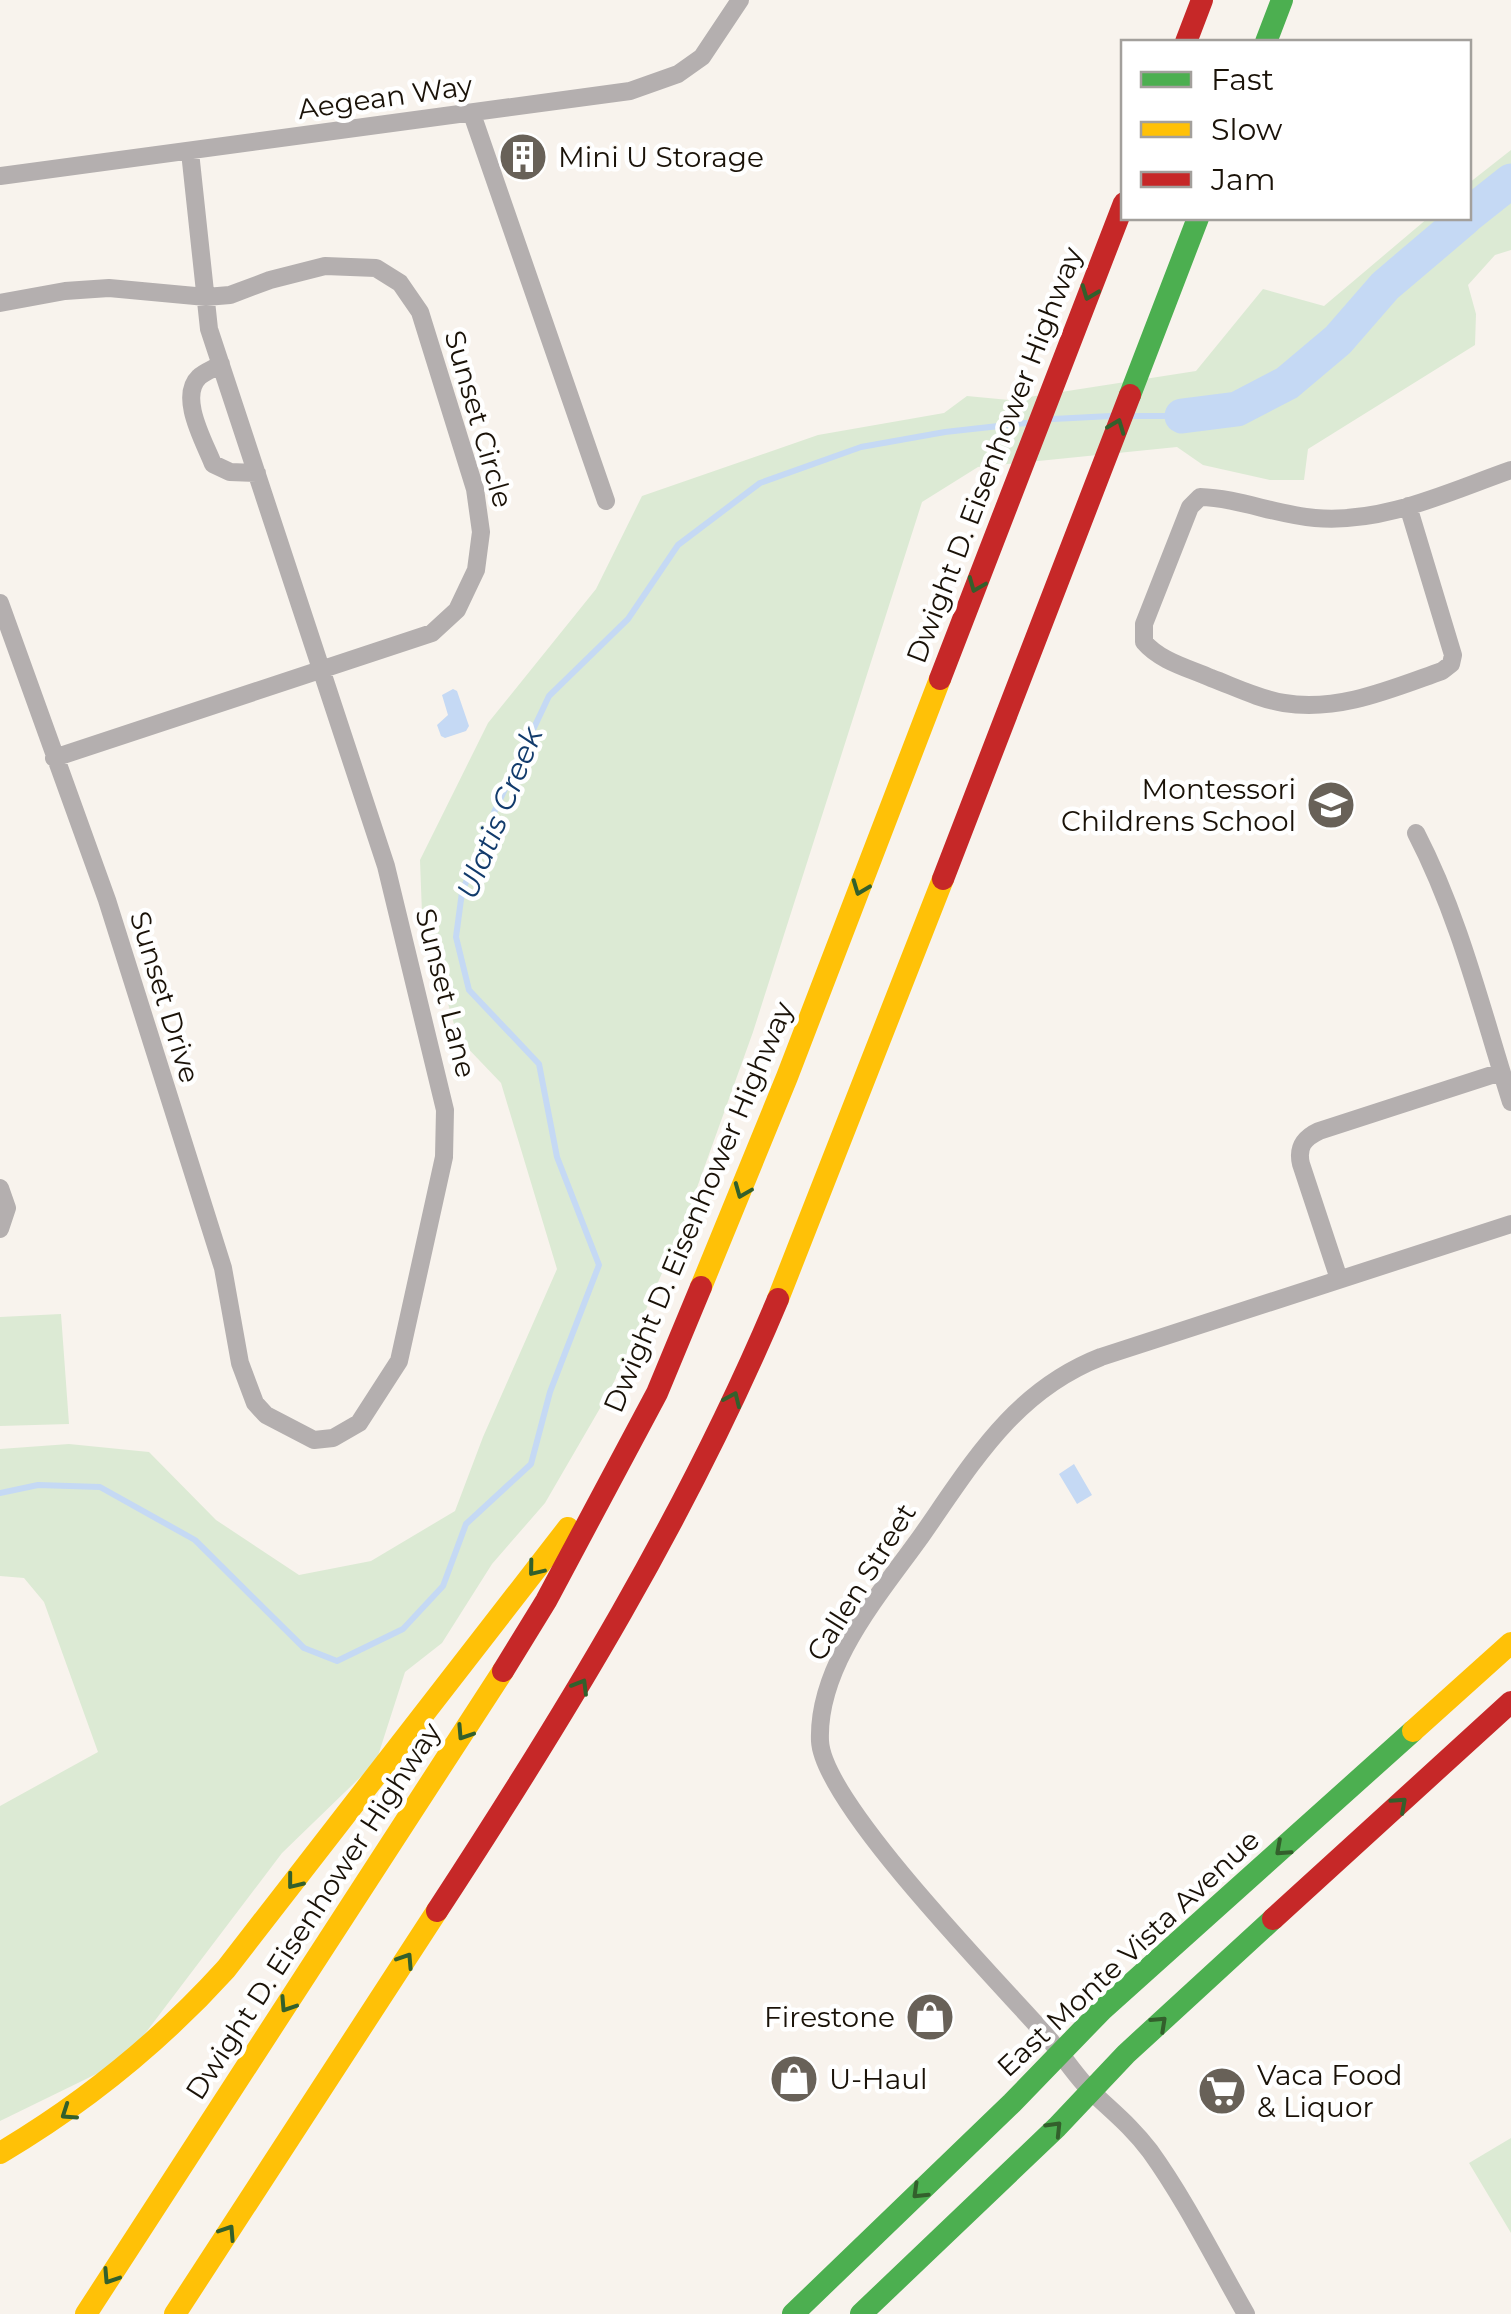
<svg xmlns="http://www.w3.org/2000/svg" width="1511" height="2314" font-family="Montserrat,sans-serif">
<rect width="100%" height="100%" fill="#f8f3ed"/>
<!-- green -->
<path fill="#dcead4" d="M1511 150V250L1495 255 1468 285 1476 314 1475 345 1308 449 1304 480H1270L1203 465 1177 447 978 467 922 502 753 1032 685 1221 610 1391 545 1503 492 1564 442 1643 405 1672 376 1762 282 1853 125 2060 0 2121V1806L98 1752 44 1602 24 1578 0 1576V1449L69 1444 149 1452 216 1520 299 1575 371 1561 455 1511 483 1437 557 1269 501 1083 458 1038 422 914 420 860 488 723 596 589 642 496 818 435 944 413 967 396 1009 400 1196 371 1263 289 1324 306 1428 218H1468L1469 183Z
M61 1314 69 1424 0 1426V1317Z
M1511 2138V2233L1469 2163Z"/>
<!-- water -->
<path fill="#c5d9f4" d="M453 689 457 691 469 726 466 731 445 738 441 736 437 725 448 715 442 695Z
M1074 1464 1092 1495 1077 1504 1059 1474Z"/>
<g fill="none" stroke-linecap="round" stroke-linejoin="round">
<!-- stream -->
<path stroke="#c5d9f4" stroke-width="6" d="M1133 416H1182
M1053 419 1111 416
M0 1493 38 1485 100 1487 195 1540 304 1648 337 1661 403 1629 443 1586 466 1524 531 1464 550 1392 599 1265 557 1157 539 1064 469 990 456 937 462 892 496 808 549 696 628 619 678 545 760 483 861 447 945 432 1026 423"/>
<!-- river -->
<path stroke="#c5d9f4" stroke-width="35" d="M1468 215 1511 181
M1182 416 1237 409 1287 383 1338 340 1385 286 1465 218"/>
<!-- street -->
<path stroke="#b4afaf" stroke-width="18" d="M472 114 606 501
M0 176 630 91 678 74 702 57 740 0
M0 303 65 291 109 288 206 297 230 295 270 280 325 266 376 268 400 283 420 312 475 489 481 532 476 570 457 610 432 633 54 758
M221 364C215 368 204 372 199 377 178 397 205 443 213 464L230 472 257 473
M1408 506 1453 655 1451 664 1442 671C1391 689 1339 712 1284 703 1259 699 1235 687 1211 678 1188 668 1160 661 1144 642V624L1190 507 1200 497C1239 498 1276 515 1315 518 1383 524 1448 492 1511 470
M0 603 107 900 223 1268 240 1363 255 1403 266 1415 314 1440 333 1438 359 1423 399 1361 444 1157 445 1110 386 866 209 329 190 152
M1416 833C1460 918 1482 1011 1511 1102
M0 1188 7 1208 0 1229
M1339 1279 1301 1164C1297 1147 1304 1138 1319 1131L1501 1072
M1246 2314C1215 2260 1186 2201 1150 2151 1131 2126 1114 2113 1092 2092 1074 2075 1061 2052 1044 2033 997 1980 823 1803 820 1741 817 1665 880 1594 922 1535 973 1462 1014 1391 1101 1357L1511 1224"/>
<!-- fast -->
<path stroke="#4caf50" stroke-width="22" d="M1266 42 1282 0
M1130 395 1198 218
M793 2314 1012 2103 1102 2010 1413 1731
M861 2314 1057 2127 1126 2054 1273 1919"/>
<!-- slow -->
<path stroke="#ffc107" stroke-width="22" d="M701 1287 787 1077 940 679
M778 1299 943 879
M1413 1731 1511 1643
M0 2153C86 2102 159 2043 226 1969L568 1528
M86 2314 503 1671
M175 2314 437 1911"/>
<!-- jam -->
<path stroke="#c62828" stroke-width="22" d="M1186 42 1202 0
M940 679 1124 203
M943 879 1130 395
M503 1671 546 1601 657 1393 701 1287
M437 1911C565 1715 687 1516 778 1299
M1273 1919 1511 1702"/>
</g>
<!-- one-way arrows -->
<defs><path id="oneway-chevron" d="M-2-3.5L2.5 0L-2 3.5" fill="none" stroke-width="1.6" stroke-linecap="round" stroke-linejoin="round" transform="scale(2.5)"/></defs>
<g stroke="#33602c">
<use href="#oneway-chevron" transform="translate(1089 293) rotate(111)"/>
<use href="#oneway-chevron" transform="translate(1117 426) rotate(-69)"/>
<use href="#oneway-chevron" transform="translate(976 585) rotate(112)"/>
<use href="#oneway-chevron" transform="translate(860 888) rotate(111)"/>
<use href="#oneway-chevron" transform="translate(742 1191) rotate(112)"/>
<use href="#oneway-chevron" transform="translate(733 1399) rotate(-66)"/>
<use href="#oneway-chevron" transform="translate(535 1569) rotate(129)"/>
<use href="#oneway-chevron" transform="translate(581 1686) rotate(-59)"/>
<use href="#oneway-chevron" transform="translate(464 1733) rotate(123)"/>
<use href="#oneway-chevron" transform="translate(1400 1804) rotate(-42)"/>
<use href="#oneway-chevron" transform="translate(1282 1849) rotate(138)"/>
<use href="#oneway-chevron" transform="translate(294 1882) rotate(128)"/>
<use href="#oneway-chevron" transform="translate(406 1960) rotate(-57)"/>
<use href="#oneway-chevron" transform="translate(287 2005) rotate(123)"/>
<use href="#oneway-chevron" transform="translate(1160 2023) rotate(-43)"/>
<use href="#oneway-chevron" transform="translate(68 2113) rotate(146)"/>
<use href="#oneway-chevron" transform="translate(1055 2128) rotate(-46)"/>
<use href="#oneway-chevron" transform="translate(919 2192) rotate(136)"/>
<use href="#oneway-chevron" transform="translate(228 2232) rotate(-57)"/>
<use href="#oneway-chevron" transform="translate(110 2277) rotate(123)"/>
</g>
<!-- icons -->
<defs>
<g id="building-disc" transform="scale(2.5)"><circle r="9.5" fill="#686158" stroke="#fff"/><path d="M-4-6H4V6H1V3H-1V6H-4ZM-2.5-4.3h1.7v1.8h-1.7ZM.8-4.3h1.7v1.8H.8ZM-2.5-1h1.7V.8h-1.7ZM.8-1h1.7V.8H.8Z" fill="#fff"/></g>
<g id="school-disc" transform="scale(2.5)"><circle r="9.5" fill="#686158" stroke="#fff"/><path d="M0-5L7-2L0 1L-7-2ZM-4 1L0 2.5L4 1V4Q0 6-4 4Z" fill="#fff"/></g>
<g id="shop-disc" transform="scale(2.5)"><circle r="9.5" fill="#686158" stroke="#fff"/><path d="M-5-2.5h2.3a2.7 3.5 0 0 1 5.4 0H5L5.5 6h-11ZM-1.5-2.5h3a1.5 2.3 0 0 0-3 0Z" fill="#fff"/></g>
<g id="supermarket-disc" transform="scale(2.5)"><circle r="9.5" fill="#686158" stroke="#fff"/><path d="M-6-5.5h2.5l.6 2H6L4.5 2H-2.5L-4.4-4H-6ZM-1.5 3.2a1.3 1.3 0 1 0 .1 0ZM3 3.2a1.3 1.3 0 1 0 .1 0Z" fill="#fff"/></g>
</defs>
<g fill-rule="evenodd">
<use href="#building-disc" x="523" y="157"/>
<use href="#school-disc" x="1331" y="805"/>
<use href="#shop-disc" x="930" y="2017"/>
<use href="#shop-disc" x="794" y="2079"/>
<use href="#supermarket-disc" x="1222" y="2091"/>
</g>
<g text-anchor="middle" stroke-width="9" stroke-linejoin="round" paint-order="stroke">
<!-- street labels -->
<g font-size="28" fill="#1a1208" stroke="#fff">
<text transform="translate(385 97) rotate(-8)" y="10">Aegean Way</text>
<text transform="translate(479 419) rotate(74)" y="10">Sunset Circle</text>
<text transform="translate(994 455) rotate(-69)" y="10">Dwight D. Eisenhower Highway</text>
<text transform="translate(446 993) rotate(76)" y="10">Sunset Lane</text>
<text transform="translate(165 997) rotate(73)" y="10">Sunset Drive</text>
<text transform="translate(698 1207) rotate(-67)" y="10">Dwight D. Eisenhower Highway</text>
<text transform="translate(861 1582) rotate(-58)" y="10">Callen Street</text>
<text transform="translate(313 1911) rotate(-57)" y="10">Dwight D. Eisenhower Highway</text>
<text transform="translate(1128 1953) rotate(-43)" y="10">East Monte Vista Avenue</text>
</g>
<!-- poi labels -->
<g font-size="28" fill="#1a1208" stroke="#fff" text-anchor="start">
<text x="558" y="167">Mini U Storage</text>
<text x="1296" y="799" text-anchor="end">Montessori<tspan x="1296" dy="32">Childrens School</tspan></text>
<text x="895" y="2027" text-anchor="end">Firestone</text>
<text x="1257" y="2085">Vaca Food<tspan x="1257" dy="32">&amp; Liquor</tspan></text>
<text x="829" y="2089">U-Haul</text>
</g>
<!-- water labels -->
<g font-size="30" font-style="italic" fill="#123b6c" stroke="#fff">
<text transform="translate(500 813) rotate(-68)" y="10">Ulatis Creek</text>
</g>
</g>
<!-- legend -->
<rect x="1121" y="40" width="350" height="180" fill="#ffffff" stroke="#a3a09c" stroke-width="2.5"/>
<rect x="1141" y="72" width="50" height="15" fill="#4caf50" stroke="#a3a09c" stroke-width="2.5"/>
<text x="1211" y="90" font-size="30" fill="#1a1208">Fast</text>
<rect x="1141" y="122" width="50" height="15" fill="#ffc107" stroke="#a3a09c" stroke-width="2.5"/>
<text x="1211" y="140" font-size="30" fill="#1a1208">Slow</text>
<rect x="1141" y="172" width="50" height="15" fill="#c62828" stroke="#a3a09c" stroke-width="2.5"/>
<text x="1211" y="190" font-size="30" fill="#1a1208">Jam</text>
</svg>
